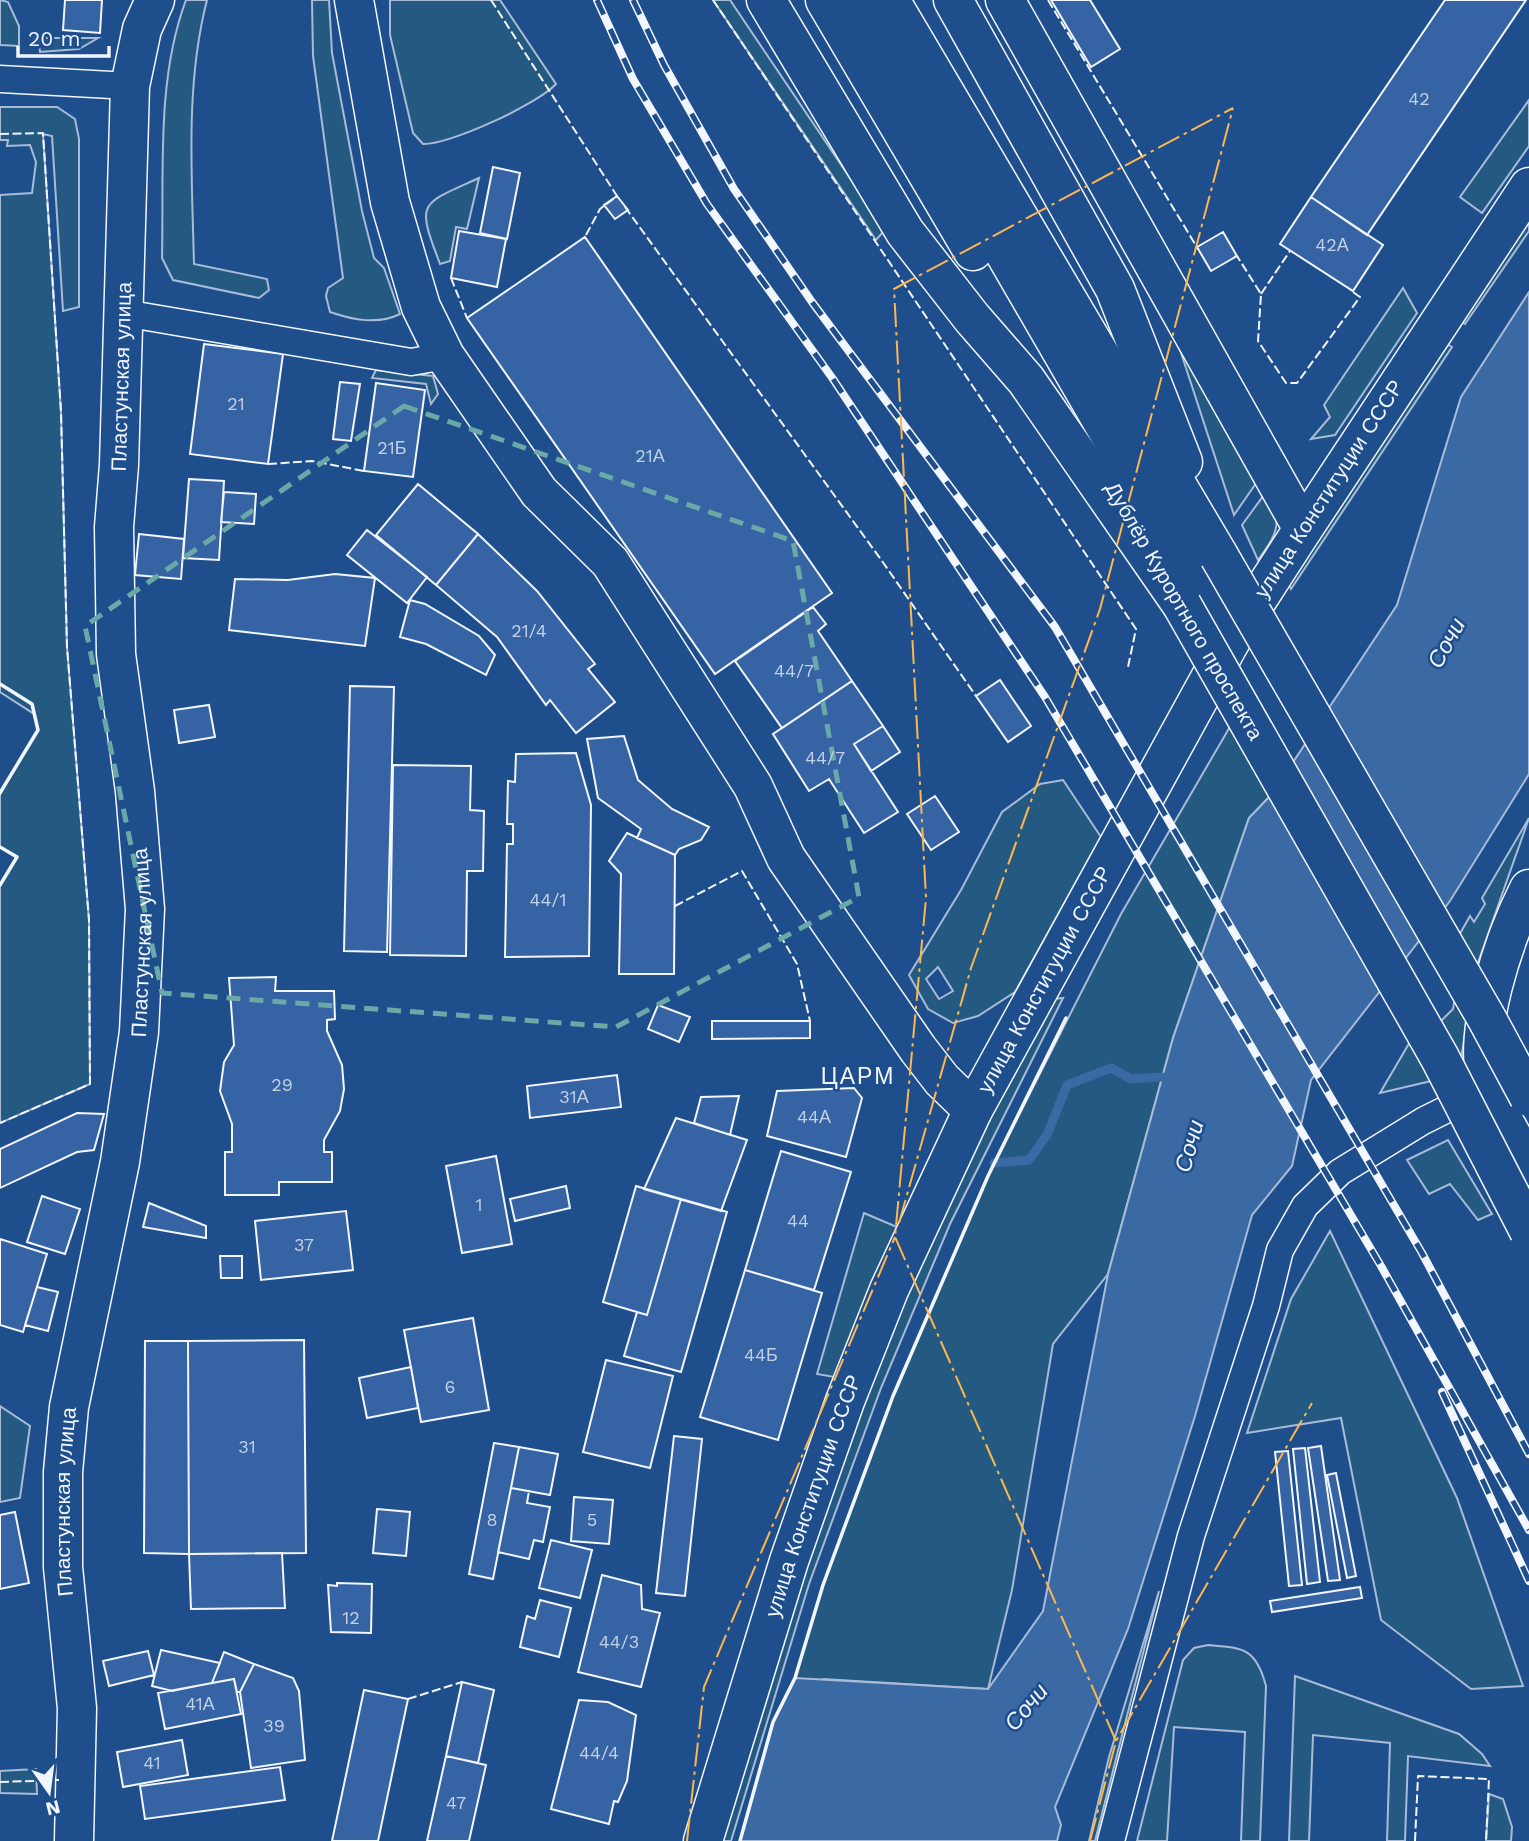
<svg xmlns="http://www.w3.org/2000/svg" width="1529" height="1841" font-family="'Work Sans',sans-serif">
<rect width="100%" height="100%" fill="#1f4e8c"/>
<!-- green -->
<path fill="#245a82" stroke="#a8bbd7" stroke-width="2" fill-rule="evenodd" d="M0 0 8 2 19 26V46L0 45Z
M186 0H207C185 85 192 177 194 264L267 279 269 290 259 298 173 280 162 258C164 174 156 80 186 0Z
M312 0H329L332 53 362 211 374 258 384 268 400 314C378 325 353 320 330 312L326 296 328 288 343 278 313 56Z
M390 0H500L556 84C538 104 449 145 423 144L413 133 390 35Z
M713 0H730L885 230 876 240Z
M39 38H98L79 49 40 52Z
M1529 100V146L1482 213 1460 197Z
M0 107H57L75 119 79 139V307L63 311 52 136 43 134 61 412 67 647 89 920 90 1084 0 1123V885L17 857 0 847V793L38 730 34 714 0 692V195L32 193 36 162 30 145 7 146 8 140H0Z
M479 178 467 229 456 227 450 261 440 264C416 201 419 205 479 178Z
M1529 215V231L1465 324 1457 320Z
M1403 288 1417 313 1335 435 1311 439 1330 417 1324 405Z
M1170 319 1259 479 1234 515Z
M1443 342 1452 347 1291 589 1285 577Z
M376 370 433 376 438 394 431 404 426 384 372 378Z
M1269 488C1280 524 1281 529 1258 560L1242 525Z
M1231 725 1272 794 1249 818 1173 1038 1108 1274 1053 1344 1012 1590 988 1689 823 1679 740 1841 773 1722 795 1678 823 1585 893 1396 988 1176 1121 914Z
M1063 780 1101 837 1015 992 978 1016 953 1023 928 1009 909 975 961 890 1002 812 1040 784ZM938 967 953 991 939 999 926 979Z
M1529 818 1474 974 1460 1066 1444 1078 1380 1093 1417 1030 1436 1026 1453 1009 1458 978V937L1470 916 1474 922 1485 904 1482 898Z
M1063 998 950 1224 881 1388 809 1584 731 1841H703L789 1561 1034 1001Z
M1448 1140 1492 1214 1478 1220 1450 1184 1429 1194 1407 1160Z
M864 1213 904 1230 840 1378 817 1374Z
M1330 1231 1457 1498 1523 1686 1471 1689 1381 1620 1341 1418 1247 1433 1291 1299Z
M0 1406 30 1426 20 1498 0 1502Z
M1159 1591 1095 1841H1089L1109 1757Z
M1208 1645C1244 1648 1256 1648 1266 1686L1260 1841H1241L1245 1732 1174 1727 1167 1841H1137L1183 1660 1194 1648Z
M1295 1676 1459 1734 1482 1754 1490 1766 1408 1756 1405 1841H1387L1390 1743 1313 1735 1309 1841H1289Z
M36 1769 37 1794 0 1793V1771Z
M1489 1794 1503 1799 1512 1827 1511 1841H1486Z"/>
<!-- water -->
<path fill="#3b69a3" stroke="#a8bbd7" stroke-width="2" d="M1529 292V774L1450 901 1311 1080 1292 1166 1252 1215 1195 1416 1128 1629 1055 1807 1061 1825 1057 1841H740L773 1722 795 1678 988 1689 1043 1611 1108 1274 1173 1038 1249 818 1272 794 1397 605 1461 397Z"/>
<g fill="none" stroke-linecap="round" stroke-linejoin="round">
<!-- stream -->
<path stroke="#3b69a3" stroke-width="9" d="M994 1163 1029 1160 1047 1135 1067 1085 1111 1068 1131 1079 1162 1077"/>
</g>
<!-- building -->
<path fill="#3563a3" stroke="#f2f6ff" stroke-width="2" d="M65 0H102L100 33 63 30Z
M1051 0H1090L1120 49 1091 67Z
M1445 0H1526L1367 235 1311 197Z
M493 167 520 173 507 239 480 233Z
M617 196 628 210 615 219 604 205Z
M1311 197 1383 245 1353 291 1280 244Z
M459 231 506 239 497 287 451 278Z
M1223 232 1237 256 1211 271 1197 247Z
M585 237 832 593 715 674 467 318Z
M204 344 283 354 268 464 190 454Z
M340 382 360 384 351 441 333 439Z
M376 383 425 390 413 477 364 471Z
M189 479 224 481 219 560 183 558Z
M418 484 478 534 436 585 376 535Z
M224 492 256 494 254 524 221 522Z
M367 530 427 577 407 603 347 555Z
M139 534 184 539 181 579 135 575Z
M478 534 537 591 595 664 588 669 615 702 576 733 550 700 546 705 497 637 436 585Z
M335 574 375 578 365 646 229 630 235 579 288 580Z
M410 600 425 604 479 636 495 655 486 675 426 644 400 637Z
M813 607 826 624 818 631 852 681 782 728 735 661Z
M1000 680 1031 726 1008 742 976 696Z
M852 681 883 726 854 744 898 812 864 833 829 779 809 791 773 734Z
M350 686 394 687 387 952 344 951Z
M209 705 215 737 179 743 174 710Z
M883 726 900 752 871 771 854 744Z
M624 736 638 780 672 809 709 827 701 840 679 849 675 855 637 838 641 829 598 798 587 739Z
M576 753 591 805 589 956 505 957 507 844H513V824H507L508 781 515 782 516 754Z
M393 765 471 766 470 810 484 811 483 871H467L466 956 390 955Z
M935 796 959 832 931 850 907 814Z
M627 833 675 855 674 974H619L621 874 609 861Z
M276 977 275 991H334L335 1019 327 1020V1031L342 1065 344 1089 340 1111 324 1140V1152H332V1182H279V1195H225V1152H232V1124L220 1091 224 1062 234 1045 229 978Z
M658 1005 690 1017 679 1042 648 1029Z
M712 1021H810V1038L712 1039Z
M617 1075 621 1107 530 1118 527 1086Z
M854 1088 862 1098 846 1157 767 1136 777 1091Z
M739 1096 730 1135 694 1123 701 1097Z
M77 1113 104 1114 94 1150 77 1152 0 1188V1149Z
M676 1118 747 1140 721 1211 644 1189Z
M781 1151 851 1172 814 1290 745 1270Z
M496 1156 512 1244 462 1253 446 1166Z
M566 1186 570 1208 515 1221 510 1199Z
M636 1186 681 1199 647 1315 603 1302Z
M42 1196 80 1209 65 1254 27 1242Z
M681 1199 727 1212 681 1372 624 1356 637 1312 647 1315Z
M149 1203 206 1226V1238L143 1227Z
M346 1211 353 1270 261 1280 255 1221Z
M0 1239 47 1254 23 1332 0 1325Z
M220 1256H242V1278H221Z
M745 1270 822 1293 778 1440 700 1417Z
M37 1287 58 1292 48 1331 25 1325Z
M473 1318 489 1410 421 1422 404 1330Z
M304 1340 306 1553 189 1554 188 1341Z
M145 1341H188L189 1554 144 1553Z
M606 1360 673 1376 650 1468 583 1452Z
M411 1367 418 1408 367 1418 359 1378Z
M674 1436 702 1439 685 1596 656 1593Z
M494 1443 519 1447 493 1579 469 1574Z
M1321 1446 1340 1580 1328 1581 1308 1448Z
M519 1447 558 1454 550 1495 511 1488Z
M1305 1448 1320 1582 1307 1584 1293 1449Z
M1288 1451 1302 1585 1289 1586 1275 1452Z
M1336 1473 1356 1576 1347 1578 1327 1475Z
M511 1488 529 1491 527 1503 550 1507 543 1542 534 1540 529 1559 498 1552Z
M574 1497 613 1500 609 1544 571 1541Z
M377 1509 410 1512 406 1556 373 1553Z
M15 1512 29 1583 0 1589V1515Z
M551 1540 592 1550 580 1598 539 1588Z
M282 1553 285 1608 191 1609 189 1554Z
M602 1575 641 1585 642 1609 660 1613 641 1687 578 1672Z
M337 1583 372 1584 371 1633 331 1632 328 1585 337 1586Z
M1360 1587 1362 1598 1272 1612 1270 1601Z
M540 1600 571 1608 559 1657 520 1647 527 1616 535 1619Z
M161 1650 220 1663 212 1683 172 1691 152 1686Z
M148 1651 154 1675 109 1686 103 1661Z
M224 1652 254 1664 240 1692H237L234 1679 212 1683Z
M254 1664 293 1678 299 1691 305 1760 251 1768 240 1692Z
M234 1679 241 1714 165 1729 158 1693Z
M462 1682 494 1690 478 1763 446 1756Z
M364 1690 408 1699 378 1841H332Z
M579 1700 608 1702 636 1715 627 1781 618 1802 614 1801 609 1824 551 1809Z
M182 1740 188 1775 123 1787 117 1752Z
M446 1756 486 1765 469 1841H427Z
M280 1767 285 1800 145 1819 140 1786Z"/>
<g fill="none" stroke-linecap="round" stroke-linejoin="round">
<!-- street casing -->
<g stroke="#f2f6ff" stroke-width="29">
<path id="street" d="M0 79 130 86
M124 313 411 362 445 356
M1111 1841 1191 1536 1266 1306 1280 1250 1305 1206 1340 1172 1423 1121 1475 1095"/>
</g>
<!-- secondary casing -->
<g stroke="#f2f6ff" stroke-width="41">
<g id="secondary">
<path d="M354 0 390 202 421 307 445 356 539 492 610 562 753 786 786 858 918 1049 942 1080 973 1110"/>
<path d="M1303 529 1529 187"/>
<path d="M1529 889C1505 936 1469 1038 1489 1090 1499 1116 1516 1142 1529 1166"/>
<path id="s1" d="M74 1841 77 1708 63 1567V1472L69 1407 120 1162 139 1032 145 909 135 791 116 654 114 527 119 465 130 86 142 29 155 0"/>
</g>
</g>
<!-- primary casing -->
<g stroke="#f2f6ff" stroke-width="41">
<g id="primary">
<path d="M766 0 905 232 972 318 1026 380 1182 605"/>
<path d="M825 0 973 251"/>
<path d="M858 0 1230 642"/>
<path d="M890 0 1219 556"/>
<path d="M953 0 1115 289 1183 462"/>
<path id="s2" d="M703 1841 789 1561 845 1401 889 1290 973 1110 1230 642 1303 529 1005 0"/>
</g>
</g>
<!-- street -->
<use href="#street" stroke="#1f4e8c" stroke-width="26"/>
<!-- secondary -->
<use href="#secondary" stroke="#1f4e8c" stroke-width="38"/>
<!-- primary -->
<use href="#primary" stroke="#1f4e8c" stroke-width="38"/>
<!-- rail casing -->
<g stroke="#f2f6ff" stroke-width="8">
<path id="rail" d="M597 0 633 79 707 204 833 379 1045 697 1381 1266 1529 1530
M633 0 664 65 734 189 812 302 1055 627 1422 1253 1529 1454
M1442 1392 1529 1581"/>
</g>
<!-- rail -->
<use href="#rail" stroke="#1f4e8c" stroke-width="5" stroke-dasharray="16" stroke-linecap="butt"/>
<!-- primary-bridge casing -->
<g stroke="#f2f6ff" stroke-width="41" stroke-linecap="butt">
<path id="primary-bridge" d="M1219 556 1487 1019 1529 1097
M1182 605 1440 1058 1529 1231"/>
</g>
<!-- primary-bridge -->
<use href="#primary-bridge" stroke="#1f4e8c" stroke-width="38"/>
<!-- fence -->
<path stroke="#f2f6ff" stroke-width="2" stroke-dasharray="9 3.5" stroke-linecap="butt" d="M491 0 617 196 600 209 585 237
M713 0 1136 629 1128 667
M1048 0 1198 249
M0 134 43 133 61 412 67 647 89 920 90 1084 0 1123
M625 207 882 561 976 696
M1234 257 1237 256 1261 294 1258 341 1286 383H1297L1360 297 1350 290
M451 278 467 318
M1261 294 1290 251
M268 464 312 461 364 471
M675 906 742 871 797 964 810 1021
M408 1699 462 1682
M0 1782 61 1780
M1415 1841 1418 1776 1489 1779 1486 1841"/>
<!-- wall -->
<path stroke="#f2f6ff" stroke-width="3.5" d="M0 684 32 704 38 730 0 793
M0 847 17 857 0 885
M740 1841 773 1722 795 1678 823 1585 893 1396 988 1176 1066 1018"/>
<!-- power -->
<path stroke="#ffb74d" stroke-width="2" stroke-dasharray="24 5 3.5 5" stroke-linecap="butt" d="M899 1223 971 968 1100 609 1233 108
M1116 1741 895 1237 926 898 894 289 1233 108
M687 1841 704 1687 895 1237
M1090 1841 1116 1741 1312 1403"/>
</g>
<!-- marked area -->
<path fill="none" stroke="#6aa9a8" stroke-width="5" stroke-dasharray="14 9" stroke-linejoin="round" d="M404 406 793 541 859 897 616 1027 162 993 85 626Z"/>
<g text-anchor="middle" stroke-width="5" stroke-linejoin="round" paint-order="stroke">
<!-- number labels -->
<g font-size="18" fill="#c3d1e8">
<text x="1419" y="105">42</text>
<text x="1332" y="251">42А</text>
<text x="236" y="410">21</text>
<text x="392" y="454">21Б</text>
<text x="650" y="462">21А</text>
<text x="529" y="637">21/4</text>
<text x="794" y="677">44/7</text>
<text x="825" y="764">44/7</text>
<text x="548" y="906">44/1</text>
<text x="282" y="1091">29</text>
<text x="574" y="1103">31А</text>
<text x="814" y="1123">44А</text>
<text x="479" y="1211">1</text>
<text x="798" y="1227">44</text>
<text x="304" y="1251">37</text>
<text x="761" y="1361">44Б</text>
<text x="450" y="1393">6</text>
<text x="247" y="1453">31</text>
<text x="492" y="1526">8</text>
<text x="592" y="1526">5</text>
<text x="351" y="1624">12</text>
<text x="619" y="1648">44/3</text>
<text x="200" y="1710">41А</text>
<text x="274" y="1732">39</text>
<text x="599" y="1759">44/4</text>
<text x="152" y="1769">41</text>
<text x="456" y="1809">47</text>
</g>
<!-- street labels -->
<g font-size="21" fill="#f2f6ff" stroke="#1f4e8c">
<text dy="7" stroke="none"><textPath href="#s1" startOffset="1474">Пластунская улица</textPath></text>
<text transform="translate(1329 489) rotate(-57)" y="7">улица Конституции СССР</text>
<text transform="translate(1184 611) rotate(60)" y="7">Дублёр Курортного проспекта</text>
<text dy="7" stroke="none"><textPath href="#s1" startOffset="906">Пластунская улица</textPath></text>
<text dy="7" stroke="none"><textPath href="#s2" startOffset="929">улица Конституции СССР</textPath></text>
<text dy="7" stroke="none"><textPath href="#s2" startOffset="362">улица Конституции СССР</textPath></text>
<text dy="7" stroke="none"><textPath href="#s1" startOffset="340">Пластунская улица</textPath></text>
</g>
<!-- water labels -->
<g font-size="23" font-style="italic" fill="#f2f6ff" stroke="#1f4e8c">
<text transform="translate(1446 643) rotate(-61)" y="8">Сочи</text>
<text transform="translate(1189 1146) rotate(-74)" y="8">Сочи</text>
<text transform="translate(1026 1707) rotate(-50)" y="8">Сочи</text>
</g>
<!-- neighbourhood labels -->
<g font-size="23" letter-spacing="2" fill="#f2f6ff" stroke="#1f4e8c">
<text x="858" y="1084">ЦАРМ</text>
</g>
</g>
<!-- north arrow -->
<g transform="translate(49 1792) rotate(166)" stroke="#1f4e8c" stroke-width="5" paint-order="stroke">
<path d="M0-5L12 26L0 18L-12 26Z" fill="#f2f6ff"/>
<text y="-10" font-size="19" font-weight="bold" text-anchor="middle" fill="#f2f6ff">N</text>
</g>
<!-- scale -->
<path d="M18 46v10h91v-10" fill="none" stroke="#f2f6ff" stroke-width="3.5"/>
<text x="28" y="46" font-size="21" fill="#f2f6ff" stroke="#1f4e8c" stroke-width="5" paint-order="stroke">20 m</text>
</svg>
